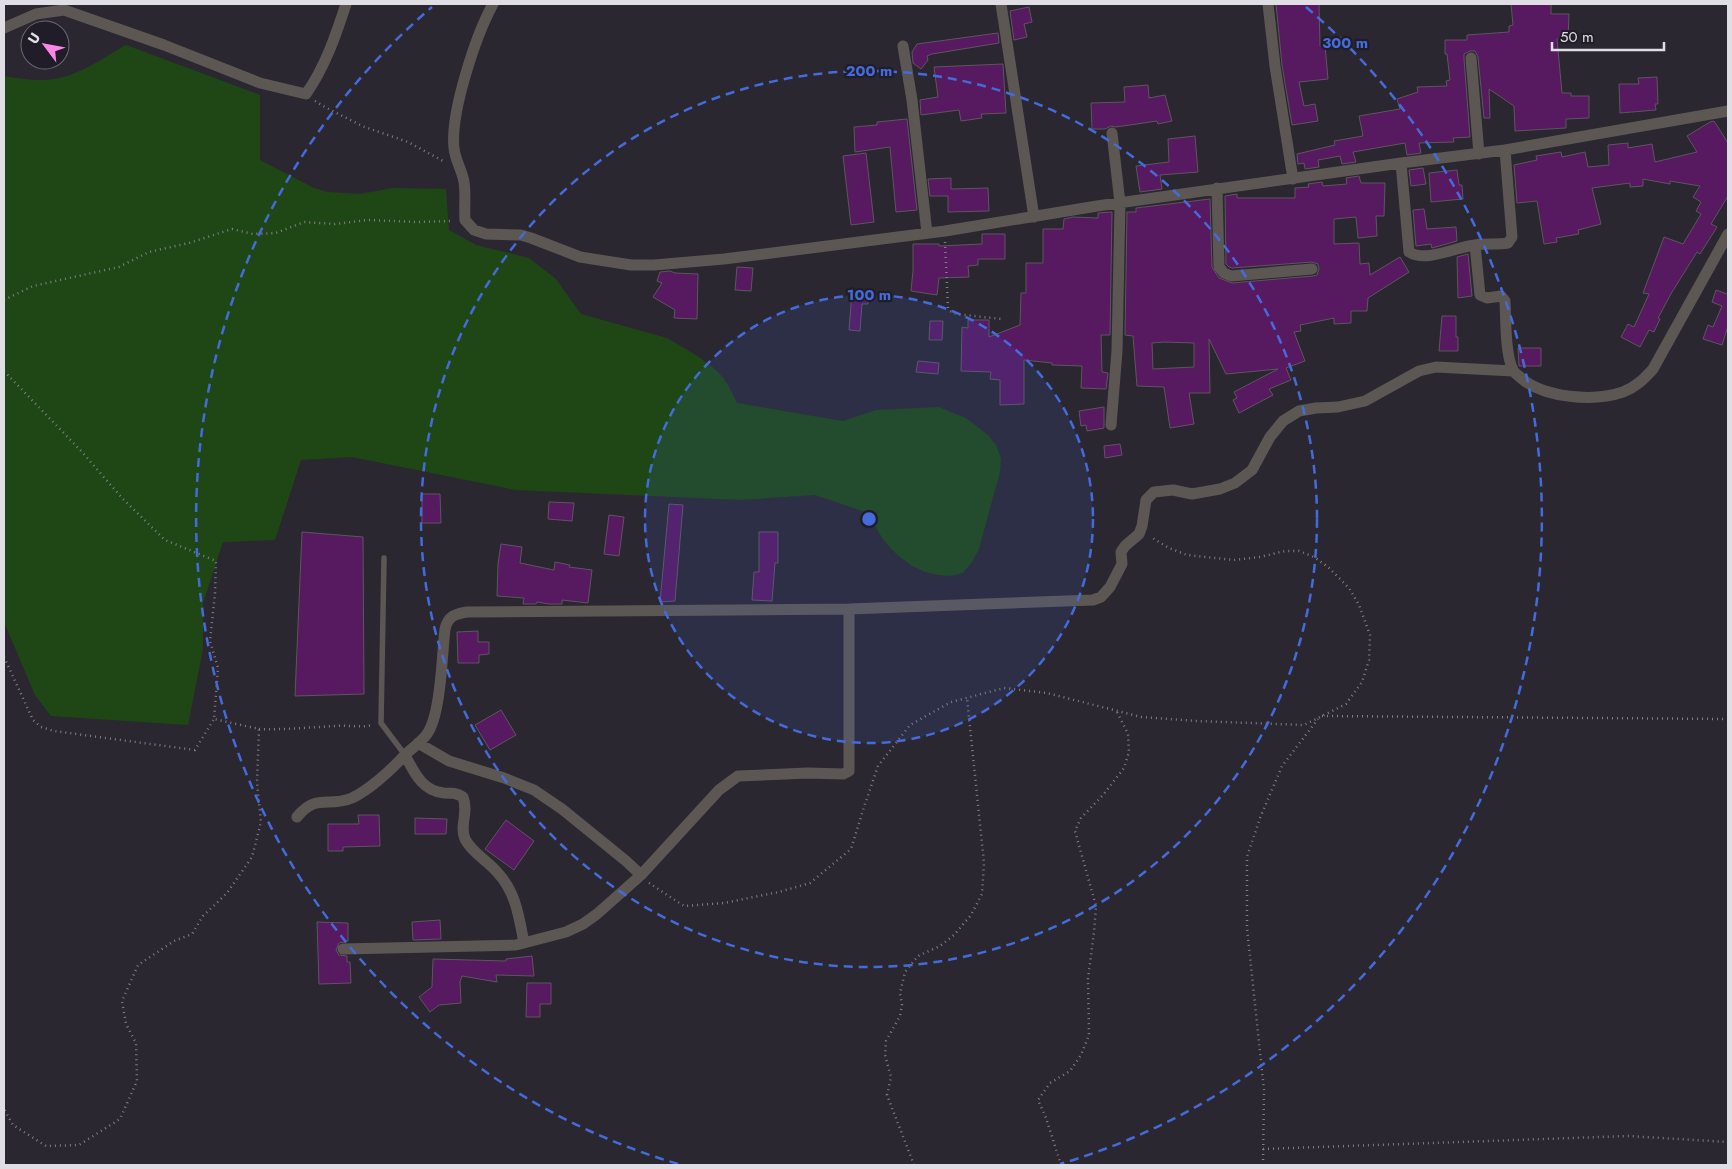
<svg xmlns="http://www.w3.org/2000/svg" width="1732" height="1169" font-family="Jost,sans-serif">
<rect width="100%" height="100%" fill="#2a2731"/>
<!-- green -->
<path fill="#1f4716" d="M126 45 260 95V160L314 188 328 192 360 194 393 188 446 189 449 230 476 245 529 258 556 279 581 314 667 338C684 348 713 363 724 379 729 386 733 395 737 403L843 421 876 410 939 407 966 418 988 435 996 445 1001 458 1000 472 979 549 972 562 963 573 950 576 938 575 925 572 912 566 901 558 891 549 882 538 868 513 815 495 740 500 516 490 352 457 301 460 275 540 223 542 203 603V649L188 725 51 716 35 695 4 622V76C24 80 50 83 70 75 90 68 108 55 126 45Z"/>
<!-- building -->
<path fill="#571a60" stroke="#5e555f" fill-rule="evenodd" d="M1276 4H1319L1320 46 1325 45 1328 79 1299 82 1304 106 1315 104 1318 121 1292 125 1282 65Z
M1511 4H1551V14H1569L1568 40 1557 39 1562 93H1571V96H1589V118L1566 119V128L1515 131 1514 106 1489 89 1490 118H1484L1478 57 1475 51H1470L1464 54V59L1470 137 1453 138 1454 142 1419 143 1421 153 1407 155 1405 143 1353 152 1356 162 1342 164 1340 156 1318 160 1319 167 1305 169 1304 163 1298 164 1297 154 1335 145 1334 141 1363 136 1359 116 1400 109 1397 99 1418 92 1417 87 1447 86 1446 81 1450 80 1447 54H1445V40H1467V35L1509 32V26L1513 25Z
M1029 7 1032 22 1024 24 1027 37 1014 40 1010 11Z
M998 33 999 43 932 54 927 56 928 60 921 69 913 63 912 52 917 44Z
M1003 64 1006 113 981 114 982 118 961 121 959 110 921 115 920 100 938 97 934 67Z
M1657 77 1658 104H1655L1656 110 1620 113 1619 84H1639L1638 78Z
M1148 85 1149 98 1165 95 1172 121 1158 124 1157 121 1116 127 1111 126 1105 129H1092L1091 103 1125 102 1124 87Z
M907 119 917 210 896 212 890 147 855 152 854 127 877 125V122Z
M1714 121 1728 143V196L1711 224 1717 227 1700 254 1697 252 1672 292 1658 318 1660 319 1654 332 1649 330 1640 347 1621 337 1628 324 1634 327 1649 294 1643 293 1664 237 1683 244 1701 214 1696 211 1701 202 1693 197 1700 186 1670 181V184L1643 179V186L1630 187V183L1592 188 1601 224 1578 230 1579 234 1556 238 1557 242 1544 244 1537 201 1517 203 1514 165 1537 160 1536 156 1561 152 1562 157 1585 152 1588 167 1609 165 1608 145 1628 143V148L1652 144 1655 162 1697 152 1687 136 1710 122Z
M1195 136 1198 172 1160 175 1162 189 1140 192 1136 166 1169 162 1168 139Z
M866 153 874 222 851 225 843 156Z
M1423 168 1426 184 1411 186 1409 170Z
M1457 170 1459 185H1462L1463 199 1431 202 1429 173Z
M1359 176 1361 183H1385L1384 216H1376L1377 236 1358 238 1356 217 1334 219V244L1359 243 1360 264 1369 263 1370 275 1400 257 1409 272 1368 298 1367 311H1351V323L1334 324V318L1300 325 1301 331 1294 332 1305 361 1286 368 1291 380 1269 389 1273 395 1239 413 1233 400 1237 398 1234 392 1278 369 1226 374 1209 339 1210 393H1189L1194 424 1170 428 1164 387 1137 386 1133 336 1125 335 1127 212H1136V208L1210 199 1212 267 1219 278 1232 283 1313 276 1317 275 1319 269 1318 264 1312 262 1232 268 1229 267 1226 264 1225 196 1237 194V198H1295V188L1309 187 1308 184 1322 182 1323 186 1347 184 1346 178ZM1164 342 1194 343V367L1153 369 1152 343Z
M951 178V189L988 188 989 211 948 212V196H930L928 179Z
M1424 209 1427 229 1456 227 1457 241 1432 248 1431 244 1416 246 1413 210Z
M1112 212 1110 335H1101L1102 372 1108 373 1106 389 1081 388 1082 366 1052 365V363L1024 360V404L1000 405V380L990 379 991 372 961 371 962 327 968 328V320H989V337L1020 325 1021 293H1026V263H1043V229H1063L1064 219 1073 217 1098 218V213Z
M982 234H1005V259H978V265L968 266 969 277 939 278 937 295 911 291 913 271V244H939V246L982 244Z
M1468 254 1472 296 1458 298 1457 257Z
M737 267 753 268 751 291 735 290Z
M670 271 675 273 698 274 697 319 674 318 675 310 653 297 662 283 657 281 660 272Z
M1716 290 1727 294 1728 291V326L1722 345 1703 339 1708 325 1713 327 1722 306 1712 302Z
M852 291 868 292V304H862L860 331 849 330Z
M1442 316H1456V337H1458V351H1439Z
M930 321H943L942 340H929Z
M1518 348H1541V366H1519Z
M918 361 939 363 938 374 916 372Z
M1104 407V428L1087 431 1086 425 1081 426 1079 411Z
M1120 444 1122 455 1105 458 1104 446Z
M422 494H440L441 523H422Z
M549 502 574 503 572 521 548 519Z
M669 504 683 505 675 601 660 602Z
M609 515 624 517 619 556 604 554Z
M302 532 363 537 364 694 295 696Z
M759 532H778V563H775L772 601 752 600 754 572H759Z
M501 544 522 547 520 563 554 570 555 562 570 565 569 567 592 570 588 603 562 600V604H549L537 602 536 604H523L524 598 497 596 498 564Z
M478 631V642H489V654L479 655V663H458L457 632Z
M501 710 516 735 490 750 475 725Z
M358 815H379L380 846 343 847V851H328V824H359Z
M415 818 447 819 446 834H415Z
M506 820 534 841 514 870 485 849Z
M440 920 441 939 413 940 412 922Z
M317 922 348 923V941L339 943 336 950 339 955 347 956V962H350L351 983 319 984Z
M532 956 534 976 496 975 497 982 462 976 460 982 461 1003 439 1005 430 1012 419 997 432 987 433 959 506 961V959Z
M527 983H551V1004H540V1017H526Z"/>
<g fill="none" stroke-linecap="round" stroke-linejoin="round">
<!-- path -->
<path stroke="#817e87" stroke-width="2.5" stroke-dasharray="1 4" stroke-linecap="butt" d="M315 101 323 106 362 126 408 142 443 161
M945 242 948 308 950 311 956 314 1001 319
M4 300 33 286 119 267 149 252 189 243 232 229 253 234 276 233 304 222 335 224 368 220 416 222 453 221
M4 371 82 452 122 498 165 540 216 561 215 593 210 641 218 668 214 719 259 729 257 783 261 822 252 857 227 893 203 916 192 934 174 941 138 965 122 1001 126 1024 136 1043 137 1081 120 1119 79 1145 46 1146 13 1125 4 1109
M4 657 33 720 41 727 54 731 195 750 214 719
M1322 716 1728 719
M259 729C286 730 311 727 337 726 349 725 361 728 372 725
M649 883 684 906 724 903 779 892 810 883 851 849 864 807 878 766 910 725 951 702 1004 688 1047 693 1141 717 1197 721 1304 725 1346 704 1362 682 1369 660 1370 635 1359 605 1349 588 1328 567 1314 557 1299 551H1285L1260 557 1234 560 1187 555 1169 548 1151 537
M1263 1149 1628 1136 1728 1142
M914 1165 887 1095 891 1077 885 1055 886 1041 900 1016 902 1005 900 993 905 972 918 956 940 946 954 935 971 915 982 894 984 863 967 698
M1061 1165 1046 1118 1038 1100 1050 1083 1070 1071 1081 1055 1089 1035 1088 979 1094 932 1096 906 1075 831 1081 818 1103 795 1124 768 1129 752 1128 734 1117 712
M1263 1165 1264 1090 1247 928V857L1260 818 1282 766 1318 719"/>
<!-- service -->
<path stroke="#5d5754" stroke-width="5.5" d="M384 558 381 723 405 755"/>
<!-- minor -->
<path stroke="#5d5754" stroke-width="11" d="M493 4C476 35 450 113 454 148 455 160 462 170 464 182 466 194 464 208 465 220L474 230 486 234 521 235 531 238 580 257 631 265H654L724 259 945 231 1097 206 1401 163 1505 150 1728 111
M1001 4 1034 217
M1268 4 1275 66 1293 179
M4 28 36 14 64 10 164 45 260 83 306 94C325 67 336 35 346 4
M903 46 912 100 927 233
M1471 58 1479 154
M1401 163 1409 252C1426 263 1456 247 1475 245 1486 243 1497 245 1508 243L1512 237 1505 150
M1217 188 1219 267 1224 273 1231 276 1312 269
M1475 245 1480 295 1487 298 1501 296 1505 301C1506 319 1505 354 1513 370 1514 373 1518 375 1521 378 1544 398 1594 402 1623 392 1636 387 1644 379 1653 369L1728 234
M1111 425 1117 351 1120 203 1112 133
M418 743 449 761 504 778 534 790 562 809 626 861 641 875
M405 755C414 772 422 791 444 793 452 793 457 793 463 797 469 813 459 825 465 839 472 853 487 860 497 872 516 892 519 917 524 943
M297 817C316 793 328 808 352 798 369 790 390 771 403 757 410 749 421 743 427 734 441 715 442 654 445 629 448 616 455 614 467 612L849 609 1093 600 1101 597 1110 587 1122 564 1121 552 1125 546 1139 534 1142 526 1146 500 1154 492 1173 490 1192 494 1220 489 1235 483 1252 470 1270 437 1283 421 1299 411 1316 408 1338 407 1365 401 1419 371 1436 367 1513 371
M343 949 516 945 566 932 583 924 597 914 641 875 719 790 738 776 808 773 843 774 849 771V609"/>
</g>
<!-- distance rings -->
<circle cx="869" cy="519" r="224" fill="#446bdb" fill-opacity=".12"/>
<g fill="none" stroke="#446bdb" stroke-width="2.5" stroke-dasharray="9 6">
<circle cx="869" cy="519" r="224"/>
<circle cx="869" cy="519" r="448"/>
<path d="M678 1164A673 673 0 0 1 432 7M1306 7A673 673 0 0 1 1060 1164"/>
</g>
<circle cx="869" cy="519" r="8" fill="#446bdb" stroke="#201d28" stroke-width="2.5"/>
<g font-size="15" text-anchor="middle" font-weight="bold" fill="#446bdb" stroke="#201d28" stroke-width="4.5" stroke-linejoin="round" paint-order="stroke">
<text x="1345" y="48">300 m</text>
<text x="869" y="76">200 m</text>
<text x="869" y="300">100 m</text>
</g>
<!-- border -->
<rect width="1732" height="1169" fill="none" stroke="#e0dee5" stroke-width="10"/>
<!-- north arrow -->
<g transform="translate(45 45) rotate(302)"><circle r="24" fill="#201d28" stroke="#6d6a74"/>
<path d="M0-4L9 19L0 12L-9 19Z" fill="#fa87e7"/>
<text y="-8" font-size="14" font-weight="bold" text-anchor="middle" fill="#e0dee5">U</text>
</g>
<!-- scale -->
<path d="M1552 42v8h112v-8" fill="none" stroke="#e0dee5" stroke-width="2.5"/>
<text x="1560" y="42" font-size="15" fill="#e0dee5" stroke="#201d28" stroke-width="4" paint-order="stroke">50 m</text>
</svg>
